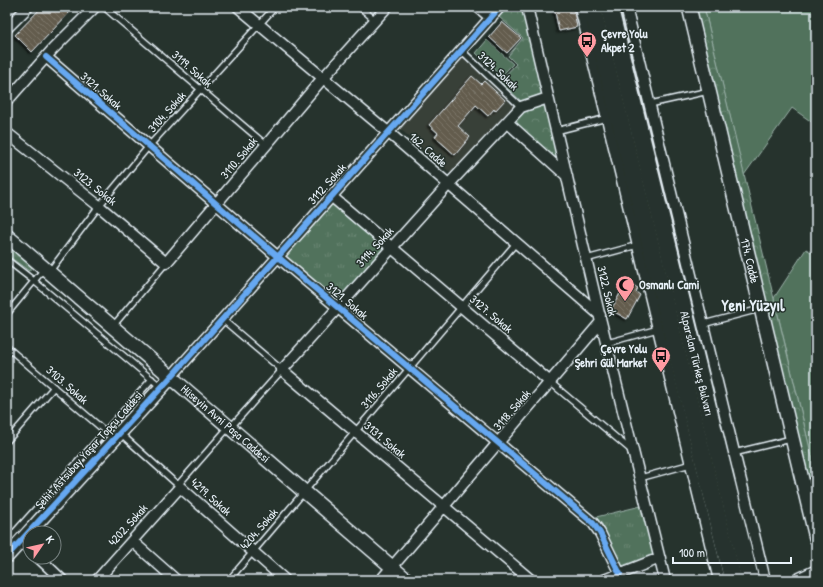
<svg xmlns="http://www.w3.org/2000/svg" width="823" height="587" font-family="'Patrick Hand',sans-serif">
<defs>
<pattern id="forest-crowns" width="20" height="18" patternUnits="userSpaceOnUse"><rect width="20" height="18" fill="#51725c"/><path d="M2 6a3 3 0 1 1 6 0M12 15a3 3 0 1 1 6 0" fill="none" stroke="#6a8774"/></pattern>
<pattern id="park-tufts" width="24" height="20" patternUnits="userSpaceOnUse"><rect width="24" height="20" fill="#51725c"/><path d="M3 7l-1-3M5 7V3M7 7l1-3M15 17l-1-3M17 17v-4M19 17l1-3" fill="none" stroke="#6a8774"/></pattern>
<pattern id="building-back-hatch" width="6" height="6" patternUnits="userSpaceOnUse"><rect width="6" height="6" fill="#645c4e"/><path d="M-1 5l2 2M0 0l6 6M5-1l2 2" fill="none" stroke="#7a7468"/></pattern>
<filter id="shadow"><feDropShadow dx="-2" dy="2" stdDeviation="1" flood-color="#0009"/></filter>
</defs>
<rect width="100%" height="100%" fill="#26332d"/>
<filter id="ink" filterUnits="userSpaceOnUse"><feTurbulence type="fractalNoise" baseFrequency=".025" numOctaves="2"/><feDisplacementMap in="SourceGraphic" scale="8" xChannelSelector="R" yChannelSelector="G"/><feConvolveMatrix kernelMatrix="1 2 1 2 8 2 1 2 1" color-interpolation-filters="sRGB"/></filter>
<g filter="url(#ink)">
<!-- built -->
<path fill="#393f37" d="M462 56 514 106 452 174 398 127Z"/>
<!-- grass -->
<path fill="#51725c" stroke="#9cb2aa" d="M617 7H621L761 580H757Z
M704 7H816V125L792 108 744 175Z
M487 40 513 64 501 76 476 53Z
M806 249 816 255V474L774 298Z"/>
<!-- forest -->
<path fill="url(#forest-crowns)" stroke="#9cb2aa" d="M508 7H522L542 95 521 101 500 81 516 64 508 56 523 38 499 17Z
M696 7H704L816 474V512Z
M545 105 559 160 556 162 514 123 525 111Z"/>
<!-- park -->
<path fill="url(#park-tufts)" stroke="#9cb2aa" d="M333 202 385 248 338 301 285 256Z
M7 245 32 267 29 271 7 255Z
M641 506 653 554 622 566 602 524 596 517Z"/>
<!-- building -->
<path fill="url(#building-back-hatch)" stroke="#e8f1f8" filter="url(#shadow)" d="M42 7H62L69 13 32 52 15 35Z
M554 7H573L577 27 559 31Z
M502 22 521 38 507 53 489 37Z
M472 76 481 84 484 81 505 100 495 111 494 109 488 116 476 105 458 126 470 137 455 155 435 137 438 133 429 125Z
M630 284 638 288 636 292 640 295 627 319 611 310 624 286 628 288Z"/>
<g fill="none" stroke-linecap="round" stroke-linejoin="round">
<!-- lane casing -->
<g stroke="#e8f1f8" stroke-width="8">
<path id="lane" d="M104 7 266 145
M360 7 375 20
M461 50 521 107
M650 104 709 91
M556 131 607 118
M586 259 638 245
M7 260 34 281 161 387
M50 271 99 206 149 146 275 7
M7 314 44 269
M222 319 282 370 230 428
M703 324 760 309
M113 326 166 263
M607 343 658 329
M7 347 113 438
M550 382 632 451
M120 433 180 487
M7 441 54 387
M734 453 791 439
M640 478 691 464
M178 485 228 428
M7 541 152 379
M229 580 516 243"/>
</g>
<!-- street casing -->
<g stroke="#e8f1f8" stroke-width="13">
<path id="street" d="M238 7 388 132 600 315
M478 7 491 18
M527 7 601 322 665 580
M580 7 719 580
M626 7 765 580
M7 28 28 7
M46 57 278 257 593 523 600 533 620 574
M7 101 53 49 95 7
M507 122 567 176
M7 133 99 206 166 263 323 78 387 7
M331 196 550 382
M171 377 500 7
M21 541 30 549
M132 541 176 580
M38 557 62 580
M97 580 180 487 285 580
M381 580 601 322
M531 580 282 370 448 185 521 107 548 98
M604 580 660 558"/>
</g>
<!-- secondary casing -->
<g stroke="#e8f1f8" stroke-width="16">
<g id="secondary">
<path id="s1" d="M689 7 816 538"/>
<path id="s2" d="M7 236 407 580"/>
<path d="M7 556 171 377"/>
<path d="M799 580 816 572"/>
</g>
</g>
<!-- highway casing -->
<g stroke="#e8f1f8" stroke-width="20">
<g id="highway">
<path d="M592 7 733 580"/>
<path id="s3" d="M609 7 750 580"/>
</g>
</g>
<!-- lane -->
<use href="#lane" stroke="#26332d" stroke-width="5"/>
<!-- street -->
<use href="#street" stroke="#26332d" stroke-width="10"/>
<!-- secondary -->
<use href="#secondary" stroke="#26332d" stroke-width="13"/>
<!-- highway -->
<use href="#highway" stroke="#26332d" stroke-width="17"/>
<!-- cycleway casing -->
<g stroke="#26332d" stroke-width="8">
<path id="cycleway" d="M46 57 278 257 593 523 600 533 620 574
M7 556 171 377 500 7"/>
</g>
<!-- cycleway -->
<use href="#cycleway" stroke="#66a8f1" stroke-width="6"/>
</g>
</g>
<!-- icons -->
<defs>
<g id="bus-pin" transform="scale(1)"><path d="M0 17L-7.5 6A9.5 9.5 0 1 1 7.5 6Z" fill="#ff9aa2" stroke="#26332d"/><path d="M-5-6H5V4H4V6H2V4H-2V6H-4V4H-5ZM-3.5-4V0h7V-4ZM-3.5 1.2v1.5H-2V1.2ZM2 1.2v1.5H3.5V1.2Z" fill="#111"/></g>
<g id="mosque-pin" transform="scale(1)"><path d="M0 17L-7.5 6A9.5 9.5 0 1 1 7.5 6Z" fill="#ff9aa2" stroke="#26332d"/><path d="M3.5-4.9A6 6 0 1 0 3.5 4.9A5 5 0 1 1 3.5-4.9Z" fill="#111"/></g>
</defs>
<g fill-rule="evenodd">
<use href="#bus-pin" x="587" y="41"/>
<use href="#mosque-pin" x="625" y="285"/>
<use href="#bus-pin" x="661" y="356"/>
</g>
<g text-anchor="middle" stroke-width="3" stroke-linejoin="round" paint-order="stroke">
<!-- poi labels -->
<g font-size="12" font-weight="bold" fill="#e8f1f8" stroke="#26332d" text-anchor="start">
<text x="601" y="38">Çevre Yolu<tspan x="601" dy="14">Akpet 2</tspan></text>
<text x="639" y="289">Osmanlı Cami</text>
<text x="647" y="353" text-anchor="end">Çevre Yolu<tspan x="647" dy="14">Şehri Gül Market</tspan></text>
</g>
<!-- street labels -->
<g font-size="12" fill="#e8f1f8" stroke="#26332d">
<text transform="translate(192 69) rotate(41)" y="4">3119. Sokak</text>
<text transform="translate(498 71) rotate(43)" y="4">3124. Sokak</text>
<text transform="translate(101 91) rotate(41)" y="4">3121. Sokak</text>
<text transform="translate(167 112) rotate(-48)" y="4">3104. Sokak</text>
<text transform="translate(428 150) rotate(41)" y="4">162. Cadde</text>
<text transform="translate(239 158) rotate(-50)" y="4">3110. Sokak</text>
<text transform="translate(327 184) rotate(-48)" y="4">3112. Sokak</text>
<text transform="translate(95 187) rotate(39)" y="4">3123. Sokak</text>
<text transform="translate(375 247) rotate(-48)" y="4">3114. Sokak</text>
<text dy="4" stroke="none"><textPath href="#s1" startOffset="261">174. Cadde</textPath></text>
<text transform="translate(607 291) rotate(77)" y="4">3122. Sokak</text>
<text transform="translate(347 301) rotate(40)" y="4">3121. Sokak</text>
<text transform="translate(491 314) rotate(40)" y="4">3127. Sokak</text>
<text dy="4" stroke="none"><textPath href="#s3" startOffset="367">Alparslan Türkeş Bulvarı</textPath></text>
<text transform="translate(67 385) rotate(41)" y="4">3103. Sokak</text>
<text transform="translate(379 388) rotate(-50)" y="4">3116. Sokak</text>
<text transform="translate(512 410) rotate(-49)" y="4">3118. Sokak</text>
<text dy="4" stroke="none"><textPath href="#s2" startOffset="288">Hüseyin Avni Paşa Caddesi</textPath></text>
<text transform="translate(385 440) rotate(40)" y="4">3131. Sokak</text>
<text transform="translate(89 450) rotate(-48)" y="4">Şehit Astsubay Yaşar Topçu Caddesi</text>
<text transform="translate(211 497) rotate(42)" y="4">4219. Sokak</text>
<text transform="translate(128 525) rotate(-48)" y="4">4202. Sokak</text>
<text transform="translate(259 529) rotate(-49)" y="4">4204. Sokak</text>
</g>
<!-- district labels -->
<g font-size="16" font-weight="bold" fill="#e8f1f8" stroke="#26332d">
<text x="753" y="311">Yeni Yüzyıl</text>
</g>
</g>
<!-- margin -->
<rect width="823" height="587" fill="none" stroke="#26332d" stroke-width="24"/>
<rect x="12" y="12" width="799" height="563" fill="none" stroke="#e8f1f8" stroke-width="1.5" filter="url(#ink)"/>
<!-- north arrow -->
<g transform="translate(42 545) rotate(56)"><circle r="19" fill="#26332d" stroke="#747f7e"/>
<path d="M0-3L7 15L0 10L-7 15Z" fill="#ff9aa2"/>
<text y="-6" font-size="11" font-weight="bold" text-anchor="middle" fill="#e8f1f8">K</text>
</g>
<!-- scale -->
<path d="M673 557v6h118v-6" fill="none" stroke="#e8f1f8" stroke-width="2"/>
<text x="679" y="557" font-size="12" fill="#e8f1f8" stroke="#26332d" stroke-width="3" paint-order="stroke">100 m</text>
</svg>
